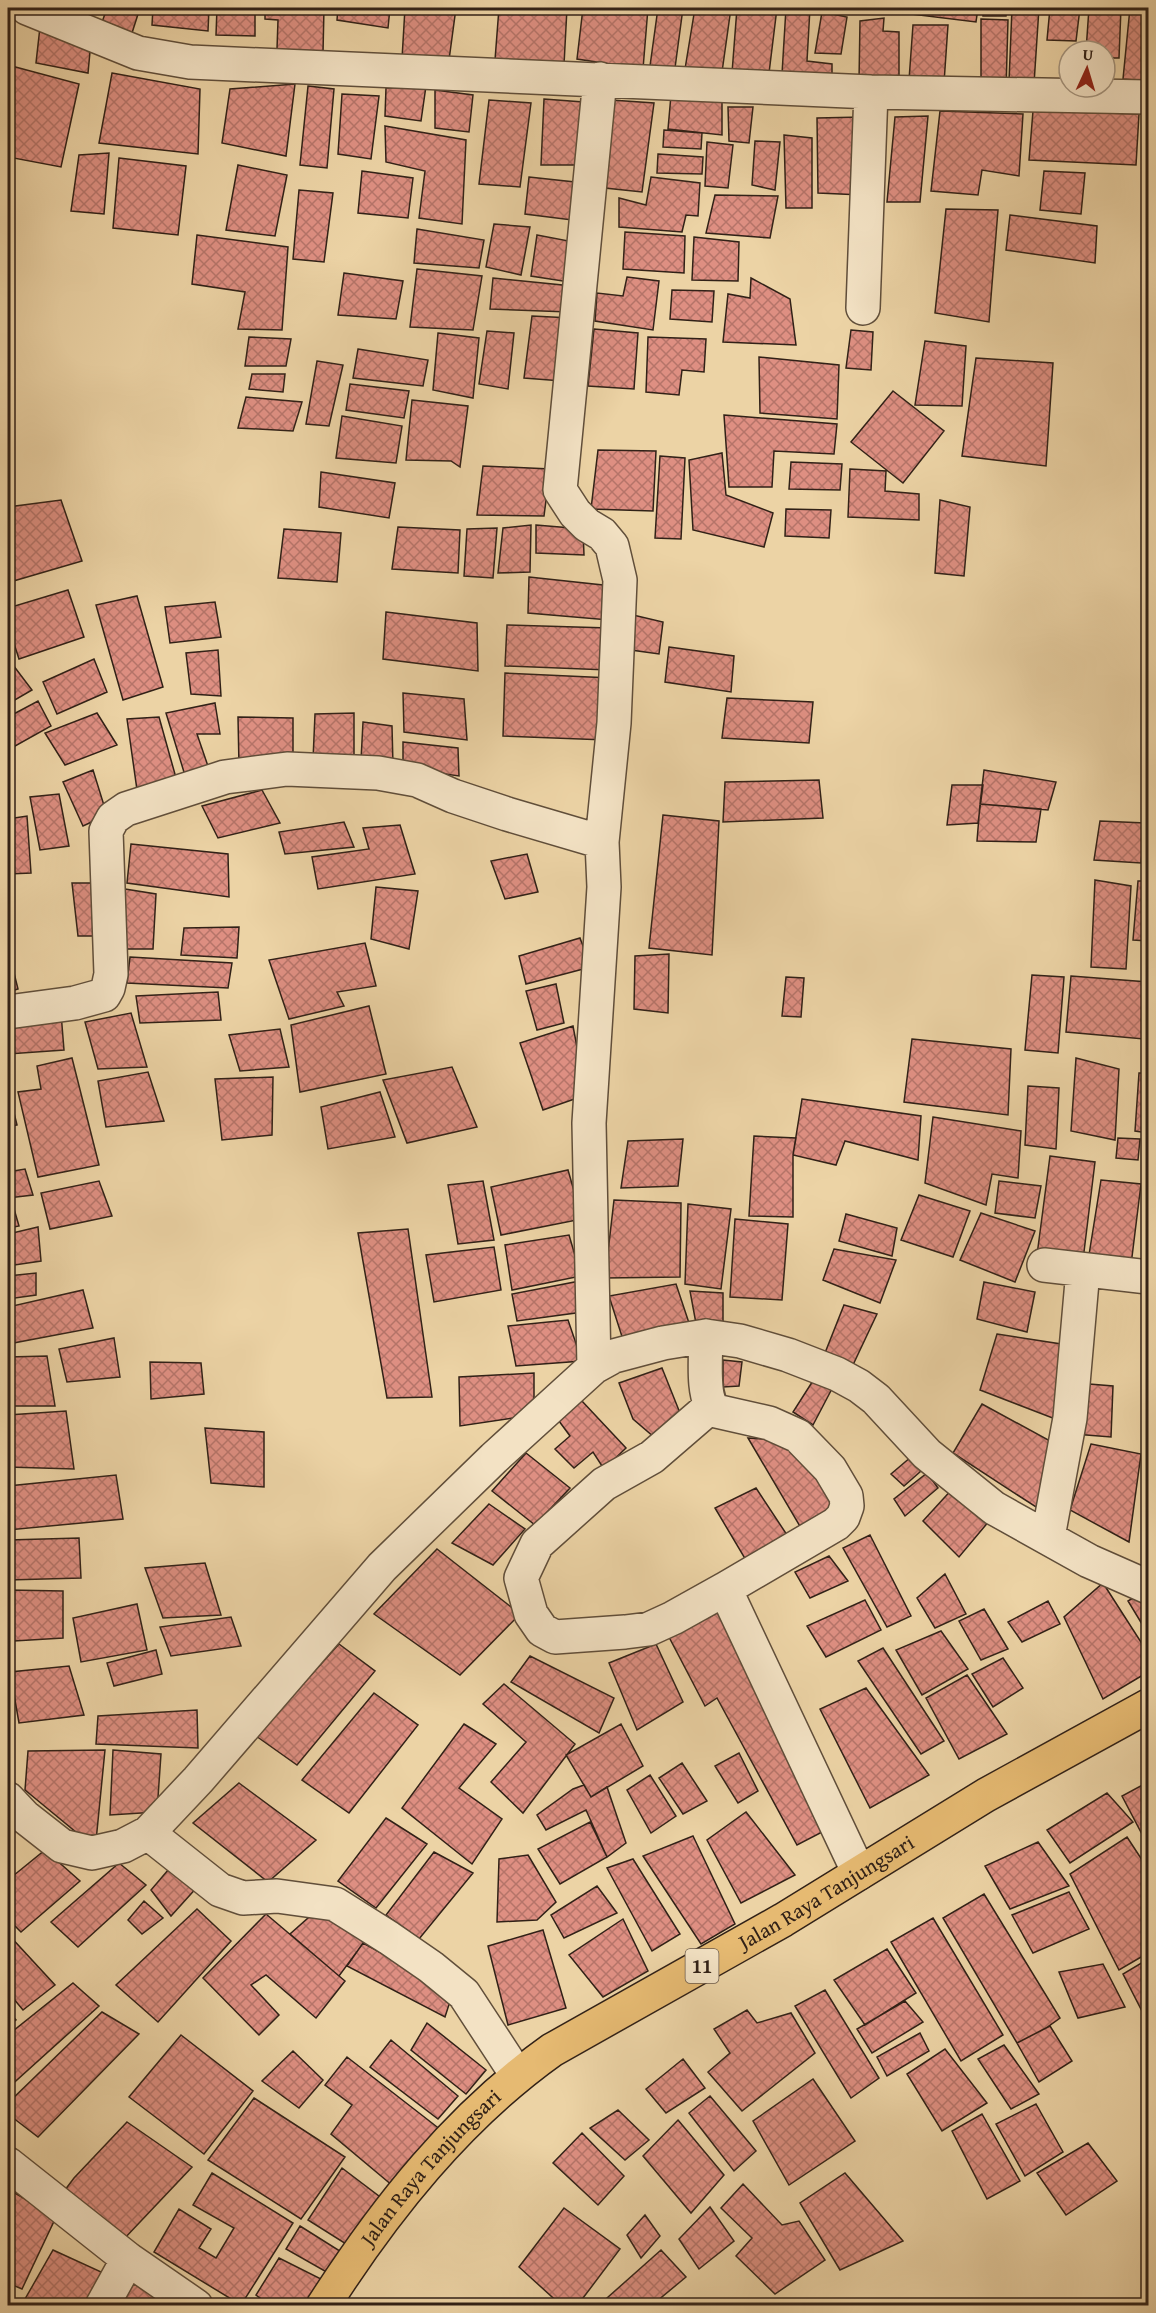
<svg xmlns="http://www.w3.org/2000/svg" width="1156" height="2313" font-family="'Gentium Book Plus',serif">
<defs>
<pattern id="building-cross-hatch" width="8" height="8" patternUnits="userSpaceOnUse" patternTransform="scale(1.5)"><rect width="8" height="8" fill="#de8f82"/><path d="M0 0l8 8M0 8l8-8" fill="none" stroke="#b57469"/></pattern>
</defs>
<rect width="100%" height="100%" fill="#ecd3a5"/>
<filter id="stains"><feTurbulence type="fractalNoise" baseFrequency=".00333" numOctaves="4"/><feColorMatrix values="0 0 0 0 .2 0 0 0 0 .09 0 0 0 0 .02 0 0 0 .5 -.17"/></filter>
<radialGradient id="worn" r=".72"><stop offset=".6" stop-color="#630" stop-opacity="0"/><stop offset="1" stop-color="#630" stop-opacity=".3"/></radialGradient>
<!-- building -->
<path fill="url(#building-cross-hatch)" stroke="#312117" stroke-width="1.5" d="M107 8H140L131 36 100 28Z
M153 8H209L208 31 152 25Z
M217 8H255V36L216 35Z
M265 8H324L323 53 277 49 278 20 265 19Z
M338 8H390L388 28 337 20Z
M405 8H456L449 60 402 59Z
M499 8H567L564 65 495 60Z
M583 8H648L643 69 577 59Z
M658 8H683L675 68 650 66Z
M695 8H731L722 72 685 69Z
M737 8H777L769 73H732Z
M786 8H810L807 61 832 64V79L782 74Z
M862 8H978L976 22Z
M983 8H1007L1006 16H983Z
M1012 8H1039L1034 84 1009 82Z
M1050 8H1080L1076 41 1047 40Z
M1089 8H1121L1119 58H1105V51H1086Z
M1130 8H1148V81L1123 79Z
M822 12 847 17 841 54 815 53Z
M884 18 883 31 899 32V83L859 81 860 21Z
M981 19 1008 20 1006 89 981 87Z
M913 25H948L944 83 909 80Z
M40 27 91 41 88 73 36 63Z
M8 65 79 84 61 167 8 157Z
M112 73 200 89 198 154 99 143Z
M295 84 286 156 222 143 230 89Z
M308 86 334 89 327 168 300 165Z
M426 86 421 121 385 116 386 88Z
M435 90 473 95 469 132 435 128Z
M342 94 379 96 371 159 338 154Z
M671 95 722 101V135L668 129Z
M544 99 583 102 582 165H541Z
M489 100 531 103 520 187 479 184Z
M611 100 654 103 642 192 605 188Z
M728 107H753L749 143 729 141Z
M940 111 1023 114 1019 176 982 170 978 195 931 191Z
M1033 111 1139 114 1136 165 1029 160Z
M928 116 920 202H887L895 117Z
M862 117V195L818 193 817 118Z
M385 126 466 140 462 224 419 218 425 171 386 162Z
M664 130 702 133 701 149 663 147Z
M1148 134V191H1143Z
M784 135 812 138V208H786Z
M755 141 780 142 775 190 752 185Z
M707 142 733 145 728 188 705 186Z
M109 153 104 214 71 211 79 155Z
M658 154 703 157 702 174 657 173Z
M119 158 186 166 178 235 113 228Z
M238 165 287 175 275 236 226 230Z
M362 171 413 178 408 218 358 213Z
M1044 171 1085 173 1081 214 1040 210Z
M529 177 584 183 580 221 525 214Z
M651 177 700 183 698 216 686 215 682 232 619 227V198L646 205Z
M299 190 333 193 324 262 293 259Z
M715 195 778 196 770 238 706 233Z
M946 209 998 210 989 322 935 313Z
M1010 215 1097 226 1095 263 1006 250Z
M494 224 530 227 521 275 486 267Z
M417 229 484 240 479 268 414 263Z
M625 232 685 236 684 273 623 269Z
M197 235 288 247 282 330 238 329 245 292 192 284Z
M537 235 574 242 569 282 531 276Z
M694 237 739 242 738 281 692 280Z
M417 269 482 276 473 330 410 327Z
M344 273 403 281 396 319 338 315Z
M627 277 659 281 653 330 595 321 597 293 623 296Z
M493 278 572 286 569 312 490 309Z
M751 278 790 299 796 345 723 342 728 294 750 298Z
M672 290 714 291 712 322 670 319Z
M532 316 571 318 562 381 524 378Z
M594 329 638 333 634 389 588 386Z
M851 330 873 332 871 370 846 368Z
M487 331 514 333 508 389 479 384Z
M438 333 479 338 473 398 433 390Z
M249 337 291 339 286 366H245Z
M648 337 706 339 704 372 682 370 679 395 646 392Z
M925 341 966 346 962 406 915 405Z
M358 349 428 360 423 386 353 378Z
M759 357 839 365 837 419 760 413Z
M976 358 1053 363 1046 466 962 456Z
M317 361 343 365 329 426 306 424Z
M252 374H285L283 392 249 389Z
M350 384 409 391 404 418 346 410Z
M893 391 944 431 903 483 851 442Z
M246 397 302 402 293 431 238 428Z
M412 400 468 406 460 467 451 461 406 460Z
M724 415 837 424 834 454 774 451 772 487H729Z
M342 416 402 426 396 463 336 458Z
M598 450 656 451 653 511 591 509Z
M722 453 726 495 773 513 764 547 693 530 689 460Z
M660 456 685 458 681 539 655 538Z
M791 462 842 464 840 490 789 489Z
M483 466 550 469 544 516 477 515Z
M850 469 886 471 885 491 919 494V520L848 517Z
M321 472 395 483 389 518 319 507Z
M61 500 82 561 10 582 8 575V507Z
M940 500 970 507 964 576 935 573Z
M786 509 831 510 829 538 785 536Z
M531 525 530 572 498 573 503 528Z
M536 525 583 529 584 555 536 553Z
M398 527 460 530 458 573 392 569Z
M497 528 493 578 464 576 467 529Z
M284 529 341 533 337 582 278 578Z
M529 577 612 586 609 620 528 613Z
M68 590 84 637 19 659 8 625V608Z
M137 596 163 687 123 700 96 605Z
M215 602 221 637 170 643 165 607Z
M386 612 477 623 478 671 383 659Z
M633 615 663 622 659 654 631 650Z
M507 625 609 628 608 670 505 666Z
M669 647 734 656 731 692 665 682Z
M218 650 221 696 191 694 186 653Z
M94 659 107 692 57 714 43 682Z
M10 661 32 690 8 704V663Z
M505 673 611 678 606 740 503 736Z
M403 693 464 699 467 740 404 732Z
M727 698 813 702 809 743 722 738Z
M38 701 51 726 8 750V717Z
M215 703 220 734H197L211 775 187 782 166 713Z
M97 713 117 745 65 765 45 733Z
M354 713V763L313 760 315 714Z
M159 717 178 785 138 797 127 719Z
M238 717 293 718V764L239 766Z
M363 722 392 726 393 765 361 760Z
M403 742 458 748 459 776 403 768Z
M93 770 107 815 83 826 63 782Z
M984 770 1056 782 1048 810 980 804Z
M819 780 823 818 723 822 725 782Z
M952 785H983L978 823 947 825Z
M262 790 280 823 218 838 202 806Z
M59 794 69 846 40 850 30 797Z
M980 804 1041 809 1036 842 977 841Z
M663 815 719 821 712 955 649 948Z
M27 816 31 873 8 874V819Z
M1100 821 1145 823 1141 863 1094 860Z
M344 822 354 847 285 854 279 832Z
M400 825 415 874 318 889 312 857 369 849 363 828Z
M131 844 228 854 229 897 127 883Z
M527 854 538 892 505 899 491 861Z
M1095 880 1131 886 1126 969 1091 967Z
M1138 881H1148V941L1133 940Z
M72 883H100L102 936H78Z
M376 887 418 891 409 949 371 939Z
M125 889 156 894 153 949H120Z
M239 927 237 958 181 955 184 928Z
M580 938 591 967 526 984 519 956Z
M365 943 376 986 337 992 344 1006 289 1019 269 960Z
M9 953 18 989 8 992V954Z
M669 954 668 1013 634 1009 635 956Z
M130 957 232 963 228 988 127 983Z
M1032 975 1064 977 1058 1053 1025 1050Z
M1071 976 1148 982 1144 1039 1066 1032Z
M786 977 804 978 801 1017 782 1016Z
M556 984 564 1023 537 1030 526 991Z
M218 992 221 1020 140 1023 136 996Z
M369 1006 386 1074 300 1092 291 1025Z
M61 1013 64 1050 8 1054V1020Z
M131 1013 147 1067 98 1069 85 1022Z
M573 1026 586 1095 543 1110 520 1043Z
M280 1029 289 1067 240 1071 229 1035Z
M912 1039 1011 1049 1008 1115 904 1102Z
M1146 1045H1148V1062L1144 1061Z
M72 1058 99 1165 38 1177 18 1092 41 1089 37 1066Z
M1076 1058 1119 1069 1115 1140 1071 1131Z
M452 1067 477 1127 407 1143 383 1080Z
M148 1072 164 1121 106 1127 98 1081Z
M1139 1073H1148V1133L1135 1131Z
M273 1077 272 1135 222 1140 215 1079Z
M1028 1086 1059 1088 1056 1149 1025 1145Z
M8 1089 17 1125 8 1127Z
M380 1092 395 1137 328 1149 321 1107Z
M802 1099 921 1116 918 1160 845 1141 836 1165 793 1155Z
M933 1117 1021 1131 1018 1178 992 1174 986 1205 925 1183Z
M754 1136 796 1138 793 1155V1217L749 1216Z
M1118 1138 1140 1139 1138 1160 1116 1158Z
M683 1139 678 1186 621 1188 628 1141Z
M1050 1156 1095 1162 1083 1260 1037 1255Z
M25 1169 33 1195 8 1198V1172Z
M568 1170 582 1219 501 1235 491 1187Z
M1101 1180 1141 1184 1131 1265 1088 1261Z
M99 1181 112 1216 50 1229 41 1193Z
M483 1181 494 1240 458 1244 448 1185Z
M999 1181 1041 1186 1035 1218 995 1213Z
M919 1195 970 1211 953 1257 901 1240Z
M614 1200 681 1203 680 1277 605 1278Z
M12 1202 19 1226 8 1228V1203Z
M688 1204 731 1209 721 1289 685 1284Z
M1148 1209V1269L1142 1268Z
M981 1213 1035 1231 1015 1282 960 1260Z
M846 1214 897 1228 892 1256 839 1241Z
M735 1219 788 1224 782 1300 730 1297Z
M38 1227 41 1261 8 1266V1234Z
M408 1229 432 1397 387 1398 358 1233Z
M569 1235 581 1276 512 1290 505 1245Z
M494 1247 501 1290 434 1302 426 1255Z
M834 1249 896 1260 880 1303 823 1280Z
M36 1273V1295L8 1299V1276Z
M580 1281 583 1312 517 1321 512 1294Z
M984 1282 1035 1292 1027 1332 977 1319Z
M676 1284 692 1332 625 1346 609 1296Z
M83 1290 93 1328 8 1344V1307Z
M690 1291 723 1293V1329H697Z
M844 1305 877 1314 852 1367 825 1353Z
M568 1320 582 1361 516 1366 508 1326Z
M997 1334 1074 1346 1063 1422 980 1390Z
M114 1338 120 1377 67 1382 59 1349Z
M47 1356 55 1406H8V1357Z
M723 1360 742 1362 739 1386 723 1387Z
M150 1362 201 1363 204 1394 151 1399Z
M662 1368 684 1423 661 1443 633 1419 619 1383Z
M534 1373V1415L460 1426 459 1377Z
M816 1376 835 1383 813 1425 793 1412Z
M1077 1383 1113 1386 1111 1437 1074 1434Z
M581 1400 626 1448 604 1469 593 1452 574 1468 555 1449 570 1436 559 1421Z
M982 1404 1063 1448 1036 1507 953 1453Z
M66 1411 74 1469 8 1467V1415Z
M205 1428 264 1432V1487L211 1483Z
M748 1438 796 1441 842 1504 801 1528Z
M1091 1444 1141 1454 1129 1542 1070 1510Z
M918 1451 929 1464 904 1486 891 1474Z
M526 1453 570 1488 535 1525 492 1491Z
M1148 1469V1491H1145Z
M927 1473 938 1488 905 1516 894 1499Z
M116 1475 123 1519 8 1530V1486Z
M955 1486 995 1514 959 1557 923 1521Z
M756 1488 791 1541 750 1567 715 1508Z
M489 1504 525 1529 493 1565 452 1543Z
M870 1535 911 1616 887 1627 843 1548Z
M79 1538 81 1578 8 1580V1540Z
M437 1549 520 1614 460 1675 374 1614Z
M829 1556 848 1581 810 1598 795 1572Z
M205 1563 221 1615 163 1618 145 1568Z
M945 1574 966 1614 935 1628 917 1598Z
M1103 1583 1148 1653V1672L1103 1699 1064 1617Z
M8 1590 63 1591V1638L14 1641Z
M1142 1592 1148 1595V1634L1128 1601Z
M865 1600 881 1630 826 1657 807 1626Z
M1048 1601 1060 1624 1022 1642 1008 1622Z
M137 1604 147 1650 81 1662 73 1618Z
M725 1609 832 1827 797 1845 717 1698 705 1706 669 1637Z
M984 1609 1008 1649 981 1660 959 1621Z
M231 1617 241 1646 171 1656 160 1627Z
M941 1631 968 1669 922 1695 896 1650Z
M339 1644 375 1671 297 1765 256 1736Z
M656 1644 683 1702 637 1730 609 1663Z
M883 1648 944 1741 921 1754 858 1661Z
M156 1650 162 1674 114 1686 107 1663Z
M530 1656 614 1698 599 1733 511 1682Z
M1003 1658 1023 1688 993 1707 972 1674Z
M69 1666 84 1715 19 1723 10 1672Z
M967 1675 1007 1734 959 1759 926 1698Z
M504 1684 575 1744 523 1813 491 1782 526 1742 483 1704Z
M866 1688 929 1775 870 1808 820 1709Z
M374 1693 418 1725 349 1813 302 1780Z
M197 1710 198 1748 96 1744 98 1716Z
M464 1724 496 1744 459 1788 502 1819 472 1864 402 1808Z
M621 1724 643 1766 591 1797 566 1755Z
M105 1750 96 1841 82 1837 25 1790 28 1751Z
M113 1750 161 1754 157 1812 110 1815Z
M739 1753 758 1791 738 1803 715 1766Z
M682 1763 707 1801 683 1814 659 1778Z
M650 1775 676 1816 651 1833 627 1790Z
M1148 1782V1836L1144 1838 1122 1796Z
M239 1783 316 1840 268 1882 193 1823Z
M584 1785 591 1797 607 1787 626 1843 607 1857 586 1810 546 1830 537 1815 573 1789Z
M1107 1793 1133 1822 1070 1863 1047 1830Z
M746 1812 795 1875 741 1903 707 1840Z
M386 1818 427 1844 376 1908 338 1881Z
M590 1822 607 1857 560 1884 538 1849Z
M693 1836 735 1924 701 1944 643 1856Z
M1127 1837 1148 1869V1953L1119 1970 1070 1874Z
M1038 1842 1069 1886 1010 1909 985 1866Z
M45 1850 80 1881 21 1932 8 1919V1880Z
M434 1852 473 1873 419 1939 386 1915Z
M528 1855 556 1902 537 1920 497 1922 499 1859Z
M633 1859 680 1934 652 1951 607 1868Z
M119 1863 146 1885 78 1947 51 1922Z
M174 1863 199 1885 171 1916 151 1890Z
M597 1886 617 1913 564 1938 551 1915Z
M1069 1892 1089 1929 1033 1953 1012 1915Z
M984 1894 1060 2018 1046 2028 1017 2043 943 1918Z
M144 1901 163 1918 142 1934 128 1920Z
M197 1909 231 1941 158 2022 116 1985Z
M316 1911 367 1938 339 1976 290 1934Z
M266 1914 345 1981 316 2018 266 1975 251 1985 279 2015 259 2035 203 1978Z
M933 1918 1003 2035 961 2061 891 1942Z
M623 1919 648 1971 603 1997 569 1955Z
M543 1930 566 2008 508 2025 488 1946Z
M8 1934 55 1985 23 2010 8 1992Z
M363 1943 453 1992 445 2017 347 1966Z
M887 1949 916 1993 865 2025 834 1980Z
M1148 1959V2023L1123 1974Z
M1103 1964 1125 2007 1078 2018 1059 1972Z
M73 1983 99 2006 8 2088V2035Z
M825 1990 879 2078 851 2098 795 2006Z
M905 2001 923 2022 872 2053 857 2029Z
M747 2010 757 2023 791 2013 815 2053 742 2111 708 2072 730 2053 714 2029Z
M8 2011 16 2020 8 2026Z
M102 2012 139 2034 38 2137 8 2114V2103Z
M427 2023 486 2070 466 2094 411 2050Z
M1050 2026 1072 2061 1039 2082 1017 2043Z
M920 2033 929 2051 887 2076 877 2057Z
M181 2035 253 2091 204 2154 129 2097Z
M391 2040 458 2096 438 2119 370 2067Z
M1004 2045 1039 2094 1011 2109 978 2059Z
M945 2049 987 2103 942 2131 907 2074Z
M293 2051 323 2080 299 2108 262 2081Z
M347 2057 441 2130 393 2186 331 2134 352 2105 325 2085Z
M683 2059 705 2088 666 2113 646 2089Z
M813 2079 855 2141 789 2185 753 2121Z
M710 2096 756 2151 734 2171 689 2113Z
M254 2098 345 2157 301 2219 208 2160Z
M1036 2104 1063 2152 1025 2176 996 2124Z
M618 2110 649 2140 625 2160 590 2128Z
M982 2114 1020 2181 987 2199 952 2131Z
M678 2120 724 2175 691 2213 643 2156Z
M127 2122 192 2167 123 2240 65 2190 74 2178Z
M582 2133 624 2176 598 2205 553 2163Z
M1088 2143 1117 2181 1066 2215 1037 2173Z
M1148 2151V2167L1142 2155Z
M342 2168 388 2203 354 2249 308 2220Z
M212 2173 293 2223 241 2305 154 2252 179 2209 211 2229 199 2248 216 2258 234 2228 193 2205Z
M845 2173 903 2241 840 2270 800 2203Z
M743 2184 782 2225 799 2221 825 2260 775 2294 736 2256 752 2238 721 2208Z
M8 2189 56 2217 22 2289 8 2283Z
M710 2207 734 2241 699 2269 679 2239Z
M564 2208 620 2249 577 2306H562L519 2267Z
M645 2215 660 2236 641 2258 627 2235Z
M300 2226 343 2253 330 2274 286 2249Z
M53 2250 110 2276 94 2306H21Z
M661 2250 686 2277 651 2306H598Z
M279 2258 321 2279 304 2306H271L256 2295Z
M130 2266 167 2287 156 2306H108Z
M520 2299 530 2306H515Z"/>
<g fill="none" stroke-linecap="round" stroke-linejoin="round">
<!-- minor casing -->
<g stroke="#604e3a" stroke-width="36">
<path id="minor" d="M27 8 138 53 190 62 871 92 1148 97
M863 308 871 92
M8 1012 75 1003 104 995 108 988 111 974 106 831 113 818 126 809 225 777 287 769 378 773 417 780 453 796 507 814 602 842
M1044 1265 1148 1277
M706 1336C706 1354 701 1400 716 1411L769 1423 798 1436 830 1469 846 1496 847 1506 843 1517 836 1524 725 1589 859 1873
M594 1367 589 1123 604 887 602 842 614 723 620 580 612 546 602 534 587 525 575 513 560 490 600 79
M710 1407 652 1457 604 1484 537 1544 521 1578 531 1614 542 1630 555 1637 625 1632 649 1629 673 1618 725 1589
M1048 1537 1070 1418 1083 1270
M8 1799 25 1817 62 1846 92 1853 123 1846 148 1833 198 1780 382 1567 494 1458 594 1367 614 1356 663 1343 706 1336 740 1341 788 1355 837 1374 859 1386 876 1399 927 1454 994 1508 1089 1561 1148 1587
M148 1833 220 1890 243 1898 277 1896 335 1904 389 1938 431 1967 464 1994 517 2075
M8 2164 128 2259 196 2306
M102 2306 128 2259"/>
</g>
<!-- highway casing -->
<g stroke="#312117" stroke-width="36">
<g id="highway">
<path id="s1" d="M323 2306C385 2209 458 2117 552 2050L783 1920 986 1795 1148 1706"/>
</g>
</g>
<!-- minor -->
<use href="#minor" stroke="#f3e2c4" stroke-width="33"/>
<!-- highway -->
<use href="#highway" stroke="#e6ba72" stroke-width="33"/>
</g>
<g text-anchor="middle" stroke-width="5" stroke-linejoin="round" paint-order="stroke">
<!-- shield labels -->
<rect fill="#f3e2c4" stroke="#6b5b4b" stroke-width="1.5" x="685.5" y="1949" width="33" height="34" rx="4.5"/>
<g font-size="20" font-weight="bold" fill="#312117">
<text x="702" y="1973">11</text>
</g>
<!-- street labels -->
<g font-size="21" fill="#312117" stroke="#f3e2c4">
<text dy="7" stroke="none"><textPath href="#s1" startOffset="662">Jalan Raya Tanjungsari</textPath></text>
<text dy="7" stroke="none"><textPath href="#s1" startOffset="176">Jalan Raya Tanjungsari</textPath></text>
</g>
</g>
<!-- margin -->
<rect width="1156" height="2313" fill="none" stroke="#ecd3a5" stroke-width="30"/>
<rect x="9" y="9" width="1138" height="2295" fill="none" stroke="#312117" stroke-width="3"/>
<rect x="15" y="15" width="1126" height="2283" fill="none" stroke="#312117" stroke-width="1.5"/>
<!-- north arrow -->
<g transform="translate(1087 69) rotate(4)"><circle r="28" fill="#f3e2c4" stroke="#a5957f" stroke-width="1.5"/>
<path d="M0-4.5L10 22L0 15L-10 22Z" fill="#8f2418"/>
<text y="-9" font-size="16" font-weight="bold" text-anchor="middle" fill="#312117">U</text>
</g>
<rect width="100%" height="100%" filter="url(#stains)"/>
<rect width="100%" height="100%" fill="url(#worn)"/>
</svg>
